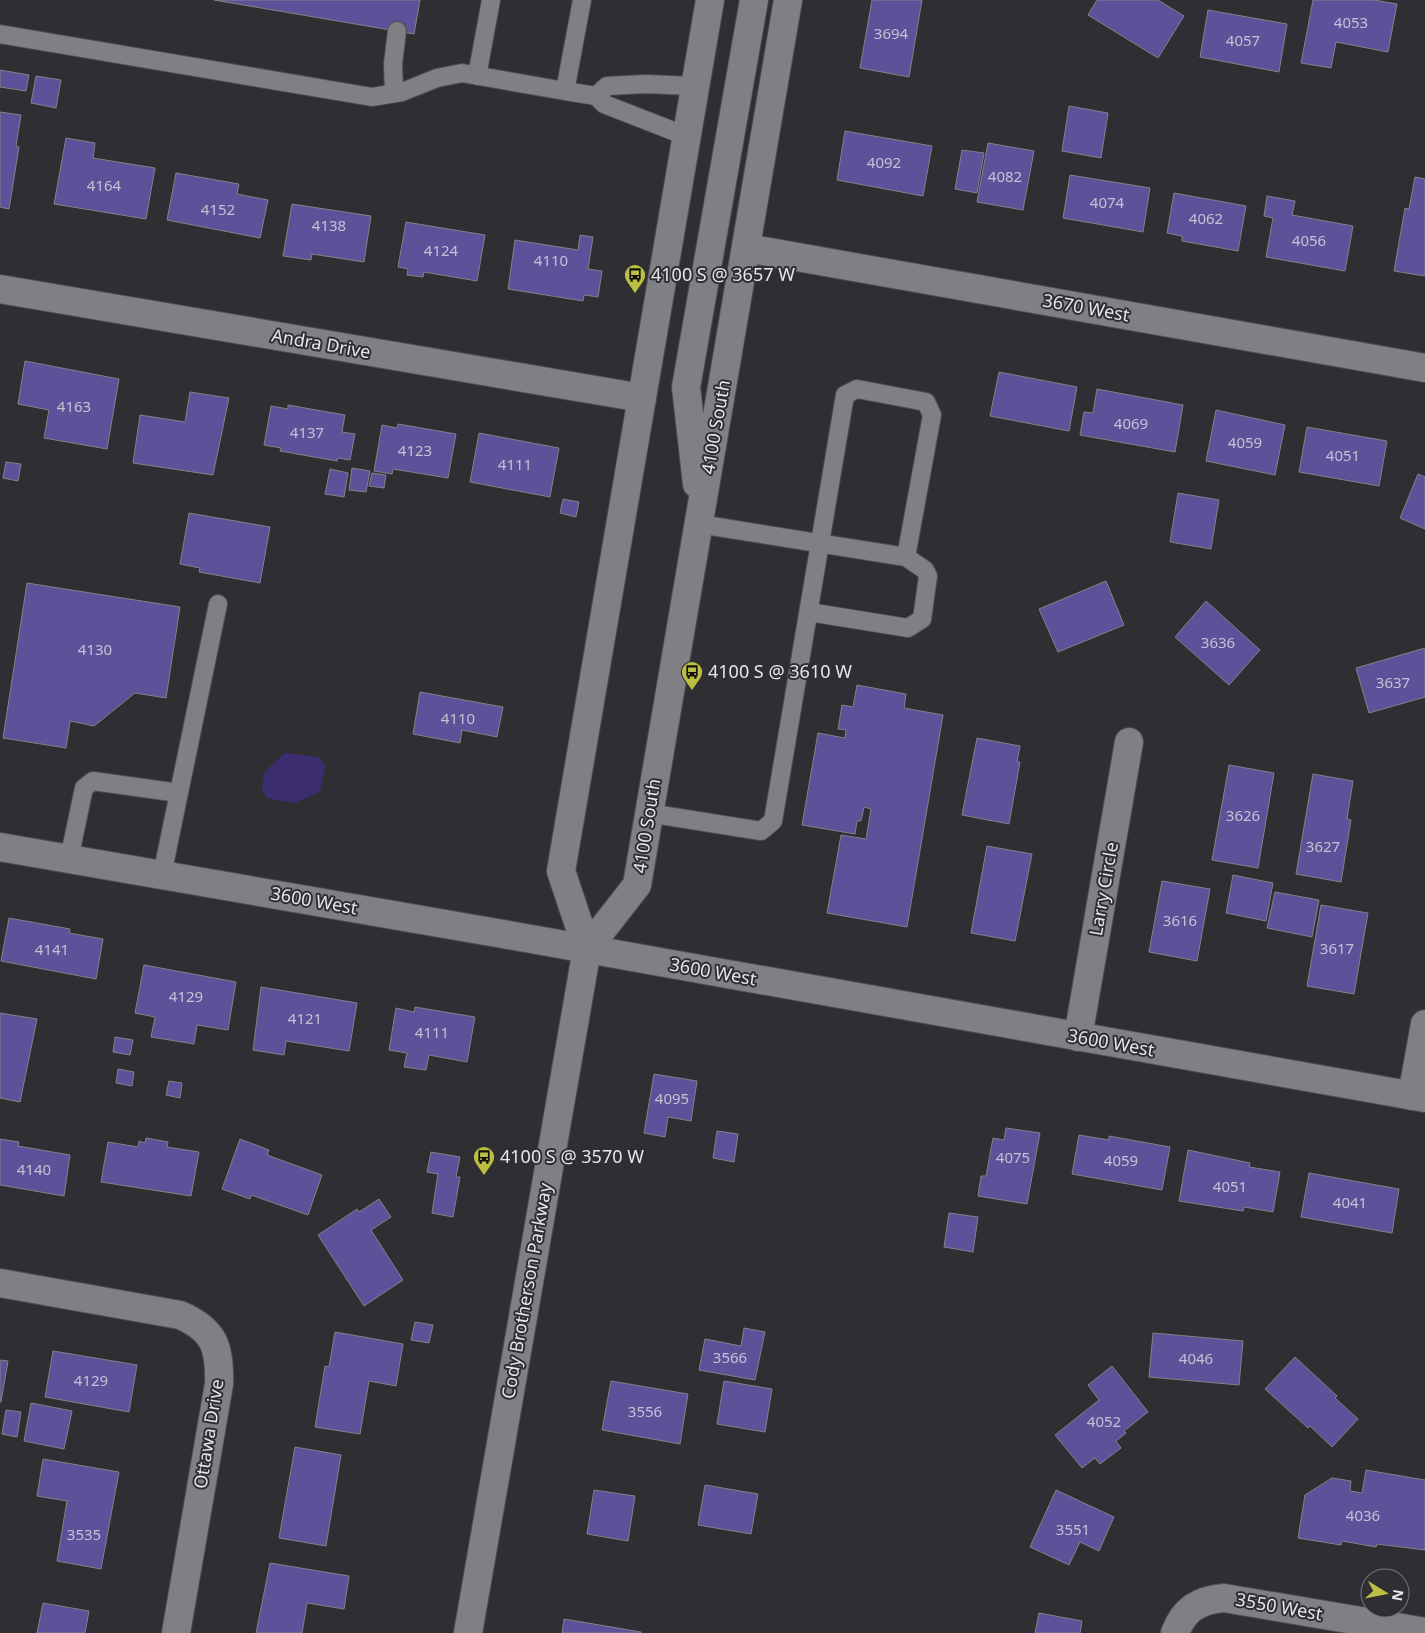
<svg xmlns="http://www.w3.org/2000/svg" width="1425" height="1633" font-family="'Noto Sans',sans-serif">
<rect width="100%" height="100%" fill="#2f2f33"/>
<!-- green -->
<path fill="#3c2d6e" d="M285 753 319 757 325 766 320 792 294 803 267 798 262 790 264 772Z"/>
<!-- building -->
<path fill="#5f5199" stroke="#828286" d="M214 0H420L414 34Z
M872 0H922L909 77 860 68Z
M1097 0H1158L1184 16 1158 58 1088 15Z
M1313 0H1374L1397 4 1388 52 1336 42 1331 68 1301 63Z
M1208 10 1287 24 1279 72 1200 57Z
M0 70 29 75 26 91 0 87Z
M36 76 61 80 56 108 31 103Z
M1069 106 1108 113 1101 158 1062 151Z
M0 112 21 115 16 146 19 147 9 209 0 207Z
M845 131 932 146 923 196 837 180Z
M66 138 95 143 93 158 155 168 146 219 54 204Z
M988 143 1034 151 1023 210 977 202Z
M962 150 984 153 977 193 955 189Z
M176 173 239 184 237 194 268 200 260 238 167 220Z
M1070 175 1150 188 1143 232 1063 218Z
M1415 177 1425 179V276L1394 271 1405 208 1409 209Z
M1174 193 1246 206 1238 251 1182 241V236L1167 233Z
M1267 196 1295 201 1292 215 1353 226 1345 271 1266 257 1273 218 1264 216Z
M292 204 371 216 364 262 312 254 311 260 283 256Z
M406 222 485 235 477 281 424 272 423 277 407 275 408 269 398 267Z
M580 235 593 237 588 269 602 271 598 297 584 295 583 301 508 289 515 240 578 250Z
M25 361 119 379 107 449 44 438 49 410 18 404Z
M999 372 1077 387 1069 431 990 416Z
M1097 389 1183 405 1175 452 1080 435 1084 412 1093 413Z
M190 392 229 398 213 475 133 463 140 415 185 422Z
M288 405 345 415 342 432 355 434 350 460 338 458 337 461 280 451 281 448 264 445 271 406 288 409Z
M1216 410 1285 425 1275 475 1206 461Z
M398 424 456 434 448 478 393 469 392 474 374 471 382 425 397 428Z
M1307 427 1387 441 1379 486 1299 472Z
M479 433 559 448 550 497 470 482Z
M6 462 21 464 18 481 3 478Z
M352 468 370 471 366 492 349 490Z
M330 469 348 473 344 497 325 494Z
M372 473 386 475 384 488 369 486Z
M1418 474 1425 477V529L1400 518Z
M1178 493 1219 500 1211 549 1170 542Z
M563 499 579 502 576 517 560 513Z
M189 513 270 527 260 583 199 572 200 568 180 564Z
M1106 581 1124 625 1058 652 1039 609Z
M27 583 180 607 166 698 135 693 94 726 70 721 66 748 3 738Z
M1206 601 1260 650 1229 685 1175 637Z
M1425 648V697L1369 713 1356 668Z
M857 685 906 694 904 708 943 715 907 927 827 913 841 835 866 839 871 809 864 807 861 821H857L855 834 802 825 818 733 845 738 846 730 838 729 842 705 853 707Z
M420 692 503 707 497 737 462 730 460 743 413 734Z
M977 738 1020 746 1017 762H1020L1009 824 962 815Z
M1229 765 1274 773 1258 868 1212 860Z
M1313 774 1353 781 1347 819 1351 820 1341 882 1296 874Z
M987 846 1032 854 1015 941 971 933Z
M1233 875 1273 883 1266 921 1226 913Z
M1162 881 1210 889 1197 961 1149 952Z
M1275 892 1319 900 1312 937 1267 928Z
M1321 905 1368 913 1354 994 1307 986Z
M9 918 70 929 69 933 103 939 96 979 1 961Z
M144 965 236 982 228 1030 197 1025 194 1044 151 1037 155 1017 135 1013Z
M261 987 357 1003 349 1051 286 1041 284 1055 253 1050Z
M415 1007 475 1017 467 1062 429 1055 426 1070 404 1067 407 1053 389 1050 396 1008 414 1012Z
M0 1013 37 1019 20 1102 0 1098Z
M115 1037 133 1040 130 1055 113 1052Z
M118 1069 134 1072 132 1086 116 1083Z
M654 1074 697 1081 691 1121 668 1117 665 1137 644 1133Z
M169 1081 182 1083 180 1098 166 1095Z
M1006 1128 1040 1133 1027 1204 978 1196 981 1176H986L993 1138 1004 1140Z
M717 1131 738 1134 734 1162 713 1158Z
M1079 1135 1109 1140V1136L1170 1147 1162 1190 1072 1174Z
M146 1138 168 1142 167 1147 199 1152 191 1196 101 1182 108 1142 138 1147 139 1141 145 1143Z
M0 1139 19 1142 18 1146 70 1155 64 1196 0 1185Z
M240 1139 269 1150 267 1155 322 1175 308 1215 251 1195 250 1199 222 1189Z
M1188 1150 1250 1163 1249 1167 1280 1172 1273 1212 1244 1207 1243 1211 1179 1201Z
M431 1152 460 1157 456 1177H460L453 1217 432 1213 438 1174 427 1172Z
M1309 1173 1399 1189 1392 1233 1301 1217Z
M379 1199 391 1217 371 1230 403 1280 364 1306 318 1235 357 1209 359 1212Z
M949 1213 978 1217 973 1252 944 1247Z
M415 1322 433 1325 429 1343 411 1340Z
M744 1328 765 1332 755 1380 699 1370 705 1339 741 1346Z
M335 1332 403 1344 396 1386 369 1381 360 1434 315 1427 325 1366 329 1367Z
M1153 1333 1243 1341 1239 1385 1149 1377Z
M53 1351 137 1365 129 1412 45 1397Z
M1295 1357 1337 1396 1335 1398 1358 1419 1332 1447 1310 1426 1308 1428 1265 1389Z
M0 1360 8 1361 1 1402H0Z
M1112 1366 1148 1412 1124 1431 1126 1433 1116 1441 1121 1448 1100 1464 1095 1458 1082 1468 1055 1435 1099 1400 1088 1385Z
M611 1381 688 1394 680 1444 602 1430Z
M724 1381 772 1389 765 1432 717 1424Z
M31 1403 72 1411 64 1449 24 1441Z
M6 1410 21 1412 17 1437 2 1434Z
M295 1447 341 1455 326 1546 279 1538Z
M43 1459 119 1472 101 1569 57 1561 67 1501 37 1496Z
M1366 1470 1425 1480V1550L1377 1544 1376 1547 1342 1541 1341 1545 1298 1538 1305 1495 1332 1478 1351 1481 1350 1491 1362 1493Z
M705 1485 758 1494 751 1534 698 1525Z
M594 1490 635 1496 628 1541 587 1534Z
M1056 1490 1114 1517 1099 1551 1080 1542 1069 1565 1030 1547Z
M270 1563 349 1576 344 1609 307 1603 302 1633H256Z
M43 1603 89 1611 85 1633H37Z
M1039 1613 1082 1621 1080 1633H1035Z
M564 1619 641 1632V1633H562Z"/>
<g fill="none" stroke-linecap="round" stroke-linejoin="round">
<!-- lane casing -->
<g stroke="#4e4d50" stroke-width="20">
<path id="lane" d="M582 0 565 91 596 96 604 104 686 136
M0 34 372 97 402 92 437 78 462 73 565 91
M477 76 491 0
M394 93 393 64 397 31
M596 96 607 86 645 84 694 86
M809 612 908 628 922 619 928 576 925 570 906 557
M648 813 761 831 773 821 845 395 857 389 926 402 932 415 906 557 699 524
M69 859 84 788 93 781 179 793
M162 875 218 604"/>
</g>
<!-- street casing -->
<g stroke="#4e4d50" stroke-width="30">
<path id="street" d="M746 248 1425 368
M0 289 642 398
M1078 1037 1129 742
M1412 1096 1425 1024
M0 1283 180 1315C215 1330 220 1348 219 1384L176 1633
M1175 1633C1184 1609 1199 1600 1224 1598L1425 1632"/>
</g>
<!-- secondary casing -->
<g stroke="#4e4d50" stroke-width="30">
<path id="secondary" d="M697 484 686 387 754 0
M0 847 503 934 1425 1098
M587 949 561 871 710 0
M468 1633 587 949 637 885 788 0"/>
</g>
<!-- lane -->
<use href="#lane" stroke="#808084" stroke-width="18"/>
<!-- street -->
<use href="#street" stroke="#808084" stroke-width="28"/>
<!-- secondary -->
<use href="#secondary" stroke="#808084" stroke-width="28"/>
</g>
<!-- icons -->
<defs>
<g id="bus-pin" transform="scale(1.125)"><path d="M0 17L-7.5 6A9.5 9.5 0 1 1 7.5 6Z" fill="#bdbf43" stroke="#2f2f33"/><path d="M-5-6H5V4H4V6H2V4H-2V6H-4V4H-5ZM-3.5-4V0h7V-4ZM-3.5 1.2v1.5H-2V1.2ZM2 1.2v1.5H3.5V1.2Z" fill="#111"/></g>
</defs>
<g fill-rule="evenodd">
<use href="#bus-pin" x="635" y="275"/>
<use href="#bus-pin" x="692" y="672"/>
<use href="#bus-pin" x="484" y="1157"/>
</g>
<g text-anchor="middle" stroke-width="4" stroke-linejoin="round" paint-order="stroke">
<!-- number labels -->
<g font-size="15" fill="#c4c1d4">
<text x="1351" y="28">4053</text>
<text x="891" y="39">3694</text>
<text x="1243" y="46">4057</text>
<text x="884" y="168">4092</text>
<text x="1005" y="182">4082</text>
<text x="104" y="191">4164</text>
<text x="1107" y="208">4074</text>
<text x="218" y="215">4152</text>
<text x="1206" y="224">4062</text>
<text x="329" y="231">4138</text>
<text x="1309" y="246">4056</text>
<text x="441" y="256">4124</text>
<text x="551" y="266">4110</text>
<text x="74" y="412">4163</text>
<text x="1131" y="429">4069</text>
<text x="307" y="438">4137</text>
<text x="1245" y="448">4059</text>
<text x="415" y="456">4123</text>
<text x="1343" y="461">4051</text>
<text x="515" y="470">4111</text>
<text x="1218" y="648">3636</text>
<text x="95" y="655">4130</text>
<text x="1393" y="688">3637</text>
<text x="458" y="724">4110</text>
<text x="1243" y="821">3626</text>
<text x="1323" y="852">3627</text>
<text x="1180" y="926">3616</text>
<text x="1337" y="954">3617</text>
<text x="52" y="955">4141</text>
<text x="186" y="1002">4129</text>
<text x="305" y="1024">4121</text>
<text x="432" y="1038">4111</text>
<text x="672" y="1104">4095</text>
<text x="1013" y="1163">4075</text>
<text x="1121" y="1166">4059</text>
<text x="34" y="1175">4140</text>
<text x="1230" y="1192">4051</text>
<text x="1350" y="1208">4041</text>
<text x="730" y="1363">3566</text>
<text x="1196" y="1364">4046</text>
<text x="91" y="1386">4129</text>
<text x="645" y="1417">3556</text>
<text x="1104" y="1427">4052</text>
<text x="1363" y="1521">4036</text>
<text x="1073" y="1535">3551</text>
<text x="84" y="1540">3535</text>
</g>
<!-- poi labels -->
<g font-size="18" fill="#e6e6e8" stroke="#2f2f33" text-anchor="start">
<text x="651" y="281">4100 S @ 3657 W</text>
<text x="708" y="678">4100 S @ 3610 W</text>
<text x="500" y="1163">4100 S @ 3570 W</text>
</g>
<!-- street labels -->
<g font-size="18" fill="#e6e6e8" stroke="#2f2f33">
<text transform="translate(1086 308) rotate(10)" y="6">3670 West</text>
<text transform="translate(321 344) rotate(10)" y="6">Andra Drive</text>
<text transform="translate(716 427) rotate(-80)" y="6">4100 South</text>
<text transform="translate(647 826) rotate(-81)" y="6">4100 South</text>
<text transform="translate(1104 889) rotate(-80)" y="6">Larry Circle</text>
<text transform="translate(314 901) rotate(10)" y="6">3600 West</text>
<text transform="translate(713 972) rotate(10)" y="6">3600 West</text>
<text transform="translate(1111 1043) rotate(10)" y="6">3600 West</text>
<text transform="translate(527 1291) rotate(-80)" y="6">Cody Brotherson Parkway</text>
<text transform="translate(209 1434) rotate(-81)" y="6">Ottawa Drive</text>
<text transform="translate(1279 1607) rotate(10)" y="6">3550 West</text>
</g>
</g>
<!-- north arrow -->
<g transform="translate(1385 1593) rotate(100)"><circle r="24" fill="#2f2f33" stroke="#78787b"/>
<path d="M0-4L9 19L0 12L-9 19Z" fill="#bdbf43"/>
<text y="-8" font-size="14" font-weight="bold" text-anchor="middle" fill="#e6e6e8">N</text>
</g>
</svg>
